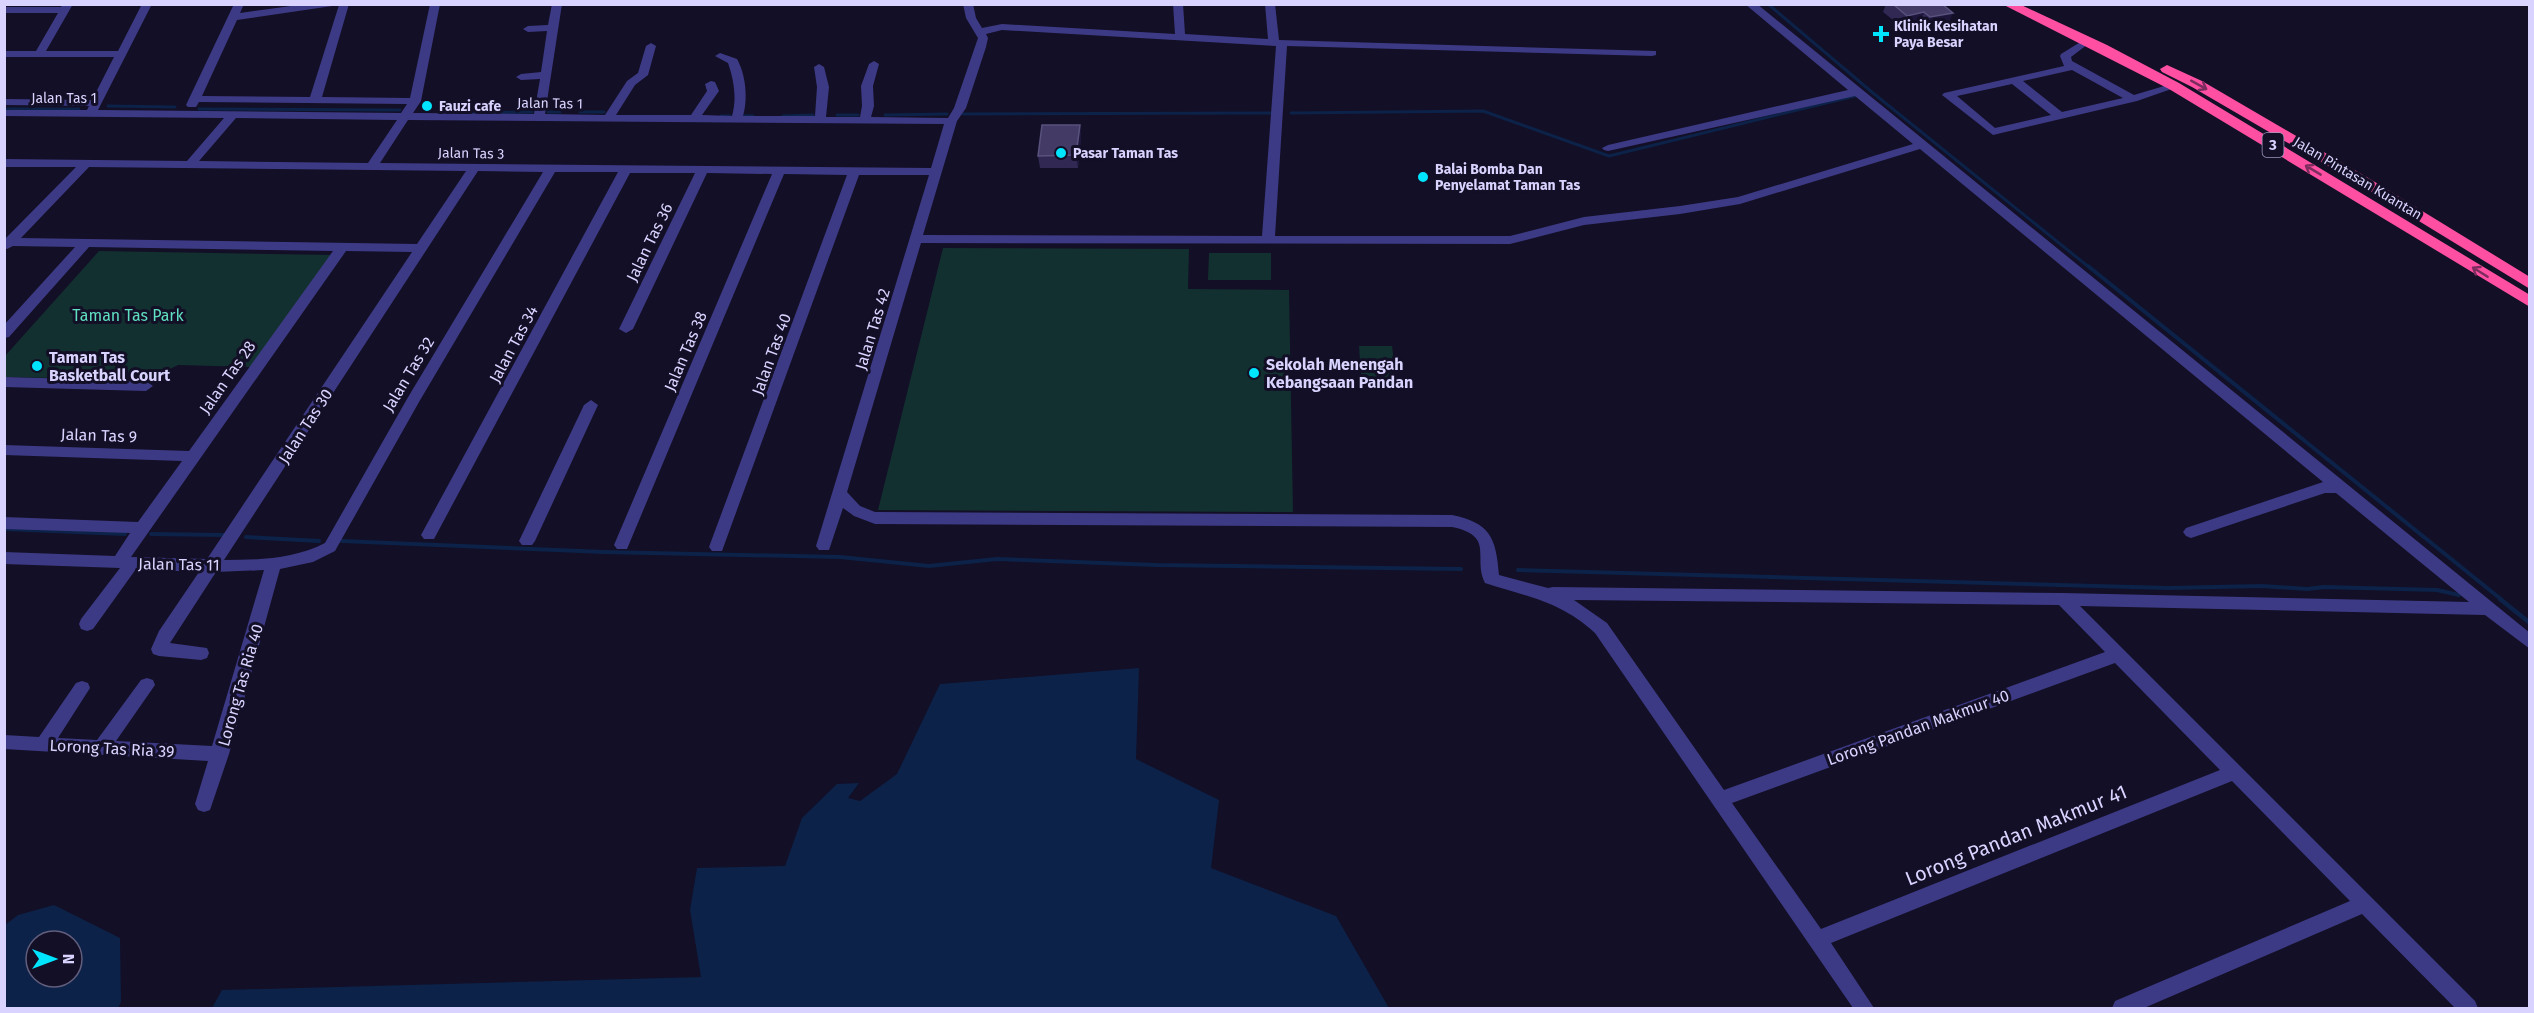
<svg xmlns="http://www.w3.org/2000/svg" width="2534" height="1013" font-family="'Fira Sans',sans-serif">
<rect width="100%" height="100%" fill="#130f26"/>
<!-- green -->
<path fill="#12302f" d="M943 248 1189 249 1188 289 1289 290 1293 512 878 510Z
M99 251 335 255 252 367 178 365 164 372 159 380 5 377V356Z
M1209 253H1271V280H1208Z
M1359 346H1392L1394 361H1360Z
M1361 371H1395L1396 386H1362Z"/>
<!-- water -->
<path fill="#0c2248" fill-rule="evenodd" d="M1139 668 1136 759 1219 800 1211 868 1336 916 1389 1008H212L222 990 701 977 690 910 697 868 785 866 802 818 837 784 859 783 848 798 860 801 897 774 940 684Z
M54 905 120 938 121 1002 118 1008H5V925L18 915ZM36 941H72V977H36Z"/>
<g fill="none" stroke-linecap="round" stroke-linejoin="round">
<!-- stream-far2 -->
<path stroke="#0c2248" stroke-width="3" d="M1768 4 1873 93 2090 268
M108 106 175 107
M4 109H79
M199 109 400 110
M548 112H560
M580 112H604
M456 113 532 112
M1291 113 1483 111 1609 156 1855 96
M963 114 1270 113
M837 115H858
M885 115 947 114
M721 116H730
M741 116H753
M783 116 813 115"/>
<!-- stream-far1 -->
<path stroke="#0c2248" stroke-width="4" d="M2088 266 2502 600
M4 529 125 534
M151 534 226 535
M246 537 319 541
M342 541 604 552 840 557 929 566 997 559 1156 565 1461 569
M1518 570 2168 588 2262 586 2307 589 2324 587 2437 590 2459 595"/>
<!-- stream -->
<path stroke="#0c2248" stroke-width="4.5" d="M2500 599 2530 623"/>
<!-- minor -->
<path fill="#3d3a85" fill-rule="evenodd" d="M63 4H73L46 51H118L142 4H152L98 110 401 113 407 104 199 102 196 107H188L186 105 234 4H244L240 13 306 4H349L322 97 410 98 430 4H440L421 101 413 113 534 114 540 79 521 80 516 77 521 74 541 72 547 31 528 32 523 29 528 26 548 25 552 4H562L545 114 605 115 627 81 638 73 646 46 651 43 656 46 648 75 635 85 616 115H691L707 91 705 84 711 81 715 82 719 91 702 115 732 116C737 99 734 80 728 63L715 56 720 53 737 59C746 75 748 99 743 116H815L817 87 814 67 819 64 824 67 829 87 826 117H860L862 106 861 86 869 64 874 61 879 64 873 86 874 106 871 117 948 118 954 108 978 38 966 18 963 4H973L976 18 982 28 1002 24 1175 34 1173 4H1183L1185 34 1268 39 1265 4H1275L1279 40 1656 51V55L1652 56 1287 46 1275 236H1510L1584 217 1680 206 1738 197 1913 144 1855 96 1608 151 1604 150 1602 148 1608 145 1848 90 1745 4H1757L2530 633V649L2485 615 2080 606 2475 1001 2478 1008H2455L2362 914 2144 1008H2112L2115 1001 2350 901 2232 781 1831 943 1874 1008H1853L1595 633C1560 601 1528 597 1485 583 1472 558 1496 536 1452 527L875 524 854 516 843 508 829 550H819L816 546 929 175H859L722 551H712L709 547 847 175 784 174 627 549H617L614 545 772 174 707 173 633 329 626 333 619 329 695 173H630L434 539H424L421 535 618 172H555L419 402 335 551 313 562 280 569 229 754 210 810 204 812 198 810 195 804 208 761 4 749V735L39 737 76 683 82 681 88 683 90 688 58 738 97 740 141 680 147 678 153 680 155 685 116 741 212 746 264 570 216 572 170 643 207 648 209 653 207 658 201 660 159 656 153 654 151 649 159 631 199 572 136 569 93 629 87 631 81 629 79 624 81 619 120 568 4 564V552L115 556 130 533 4 529V517L138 522 182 461 4 455V445L189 451 333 251 89 247 9 337 4 338V325L75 247 13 246 7 249 4 248V240L76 167H4V159L187 161 224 118 4 116V110H87L89 106 4 105V99L92 100 114 57H4V51H36L58 13H4V7H61ZM339 5 310 97 202 96 237 20ZM1002 30 1276 46 1262 236 923 235 957 121 966 108 986 47 988 38 986 34ZM236 118 397 120 368 163 199 161ZM408 120 944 124 931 168 380 163ZM1920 149 2323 482 2186 528 2183 532 2186 536 2191 538 2325 493H2336L2469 602 2063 593 1553 587 1548 588 1499 575C1496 537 1490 523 1452 515L875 512 860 506 847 492 921 243 1510 244 1584 225 1680 214 1740 204ZM89 167 466 171 417 244 21 238ZM478 171 543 172 407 399 325 543C294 559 258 560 224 560ZM346 251 412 252 207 559 131 557ZM1574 600 2059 605 2105 652 1724 790 1607 623ZM2115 663 2220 770 1821 929 1732 803Z
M2087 38 2092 41 2071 57 2072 61 2134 95 2174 83 2180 86 2137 101 1993 135 1942 95 1944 93 2064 66 2060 56 2061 54ZM2072 70 2123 98 2062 112 2023 81ZM2012 84 2051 115 1995 128 1957 96Z
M4 377 146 381 153 386 146 391 4 387Z
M591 400 598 405 535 541 532 545H522L519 541 584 405Z"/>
<!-- highway -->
<path fill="#ff4fa3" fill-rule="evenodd" d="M2002 4H2019L2107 45 2179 83 2530 295V307L2169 89Z
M2167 65 2202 81 2370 179 2530 277V289L2360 185 2192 87 2162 72 2160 69Z"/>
</g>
<!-- wall -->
<path fill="#312854" d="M1886 4H1942L1948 25 1925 30 1919 25 1903 28 1883 12Z
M1080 125 1081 137 1078 168H1040L1038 156Z"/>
<!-- shaded-wall -->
<path fill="#1d163a" d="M1924 12 1919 25 1903 28 1907 16Z
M1953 13 1948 25 1925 30 1930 17Z
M1080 125 1081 137 1078 168 1076 155Z"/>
<!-- building -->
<path fill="#433a66" stroke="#5a527e" stroke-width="1.5" d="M1893 4H1942L1953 13 1930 17 1924 12 1907 16Z
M1042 125H1080L1076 155 1038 156Z"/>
<!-- one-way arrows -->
<defs><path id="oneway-shaft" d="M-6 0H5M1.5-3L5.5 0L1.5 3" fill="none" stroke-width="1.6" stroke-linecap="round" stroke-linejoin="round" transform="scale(1.5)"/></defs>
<g stroke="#7d2c5e">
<use href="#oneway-shaft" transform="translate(2199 85) rotate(29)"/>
<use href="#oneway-shaft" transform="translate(2313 170) rotate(-149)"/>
<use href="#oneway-shaft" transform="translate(2480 272) rotate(-148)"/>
</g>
<!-- markers -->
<g fill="#00e5ff" stroke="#130f26" stroke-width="2">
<path d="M1878 25h6v6h6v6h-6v6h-6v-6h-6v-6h6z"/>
<circle cx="427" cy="106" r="6"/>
<circle cx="1061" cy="153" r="6"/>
<circle cx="1423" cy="177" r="6"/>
<circle cx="37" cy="366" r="6"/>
<circle cx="1254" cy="373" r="6"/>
</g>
<g text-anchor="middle" stroke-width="6" stroke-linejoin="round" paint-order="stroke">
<!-- far-poi labels -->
<g font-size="14" font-weight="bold" fill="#d9d4ff" stroke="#130f26" text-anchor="start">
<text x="1894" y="31">Klinik Kesihatan<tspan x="1894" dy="16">Paya Besar</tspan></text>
<text x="439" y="111">Fauzi cafe</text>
<text x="1073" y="158">Pasar Taman Tas</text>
<text x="1435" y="174">Balai Bomba Dan<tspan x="1435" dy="16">Penyelamat Taman Tas</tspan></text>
</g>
<!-- far-street labels -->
<g font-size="14" fill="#d9d4ff" stroke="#130f26">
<text x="64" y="103">Jalan Tas 1</text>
<text transform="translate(550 103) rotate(1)" y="5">Jalan Tas 1</text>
<text transform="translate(471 153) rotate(1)" y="5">Jalan Tas 3</text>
<text transform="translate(2358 178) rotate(31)" y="5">Jalan Pintasan Kuantan</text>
</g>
<!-- shield labels -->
<rect fill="#130f26" stroke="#9e99be" stroke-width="1.5" x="2262.5" y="133" width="21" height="24" rx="4.5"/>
<g font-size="15" font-weight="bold" fill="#d9d4ff">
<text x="2273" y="150">3</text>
</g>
<!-- street labels -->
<g font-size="16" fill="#d9d4ff" stroke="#130f26">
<text transform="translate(649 242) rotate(-64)" y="6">Jalan Tas 36</text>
<text transform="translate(872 329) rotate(-73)" y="6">Jalan Tas 42</text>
<text transform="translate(513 344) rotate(-62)" y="6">Jalan Tas 34</text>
<text transform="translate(685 351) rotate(-67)" y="6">Jalan Tas 38</text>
<text transform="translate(771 354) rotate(-70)" y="6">Jalan Tas 40</text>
<text transform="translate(408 374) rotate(-59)" y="6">Jalan Tas 32</text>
<text transform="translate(227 377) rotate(-55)" y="6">Jalan Tas 28</text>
<text transform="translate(305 426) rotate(-57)" y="6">Jalan Tas 30</text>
<text transform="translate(99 435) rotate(2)" y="6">Jalan Tas 9</text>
<text transform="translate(179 564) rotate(1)" y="6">Jalan Tas 11</text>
<text transform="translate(240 685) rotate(-74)" y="6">Lorong Tas Ria 40</text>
<text transform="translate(1918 727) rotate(-20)" y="6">Lorong Pandan Makmur 40</text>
<text transform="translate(112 748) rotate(3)" y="6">Lorong Tas Ria 39</text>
</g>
<!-- park labels -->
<g font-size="16" fill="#5fe0c0" stroke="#130f26">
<text x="128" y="321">Taman Tas Park</text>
</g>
<!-- poi labels -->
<g font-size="16" font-weight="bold" fill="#d9d4ff" stroke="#130f26" text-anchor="start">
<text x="49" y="363">Taman Tas<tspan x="49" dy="18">Basketball Court</tspan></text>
<text x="1266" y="370">Sekolah Menengah<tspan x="1266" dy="18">Kebangsaan Pandan</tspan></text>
</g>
<!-- near-street labels -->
<g font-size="20" fill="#d9d4ff" stroke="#130f26">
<text transform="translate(2016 835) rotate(-22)" y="7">Lorong Pandan Makmur 41</text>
</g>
</g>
<!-- border -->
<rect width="2534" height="1013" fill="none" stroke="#d9d4ff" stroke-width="12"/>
<!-- north arrow -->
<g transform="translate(54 959) rotate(90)"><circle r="28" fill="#130f26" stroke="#625e7d" stroke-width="1.5"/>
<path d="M0-4.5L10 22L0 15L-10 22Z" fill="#00e5ff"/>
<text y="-9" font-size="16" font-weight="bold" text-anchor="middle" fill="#d9d4ff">N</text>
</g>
</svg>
